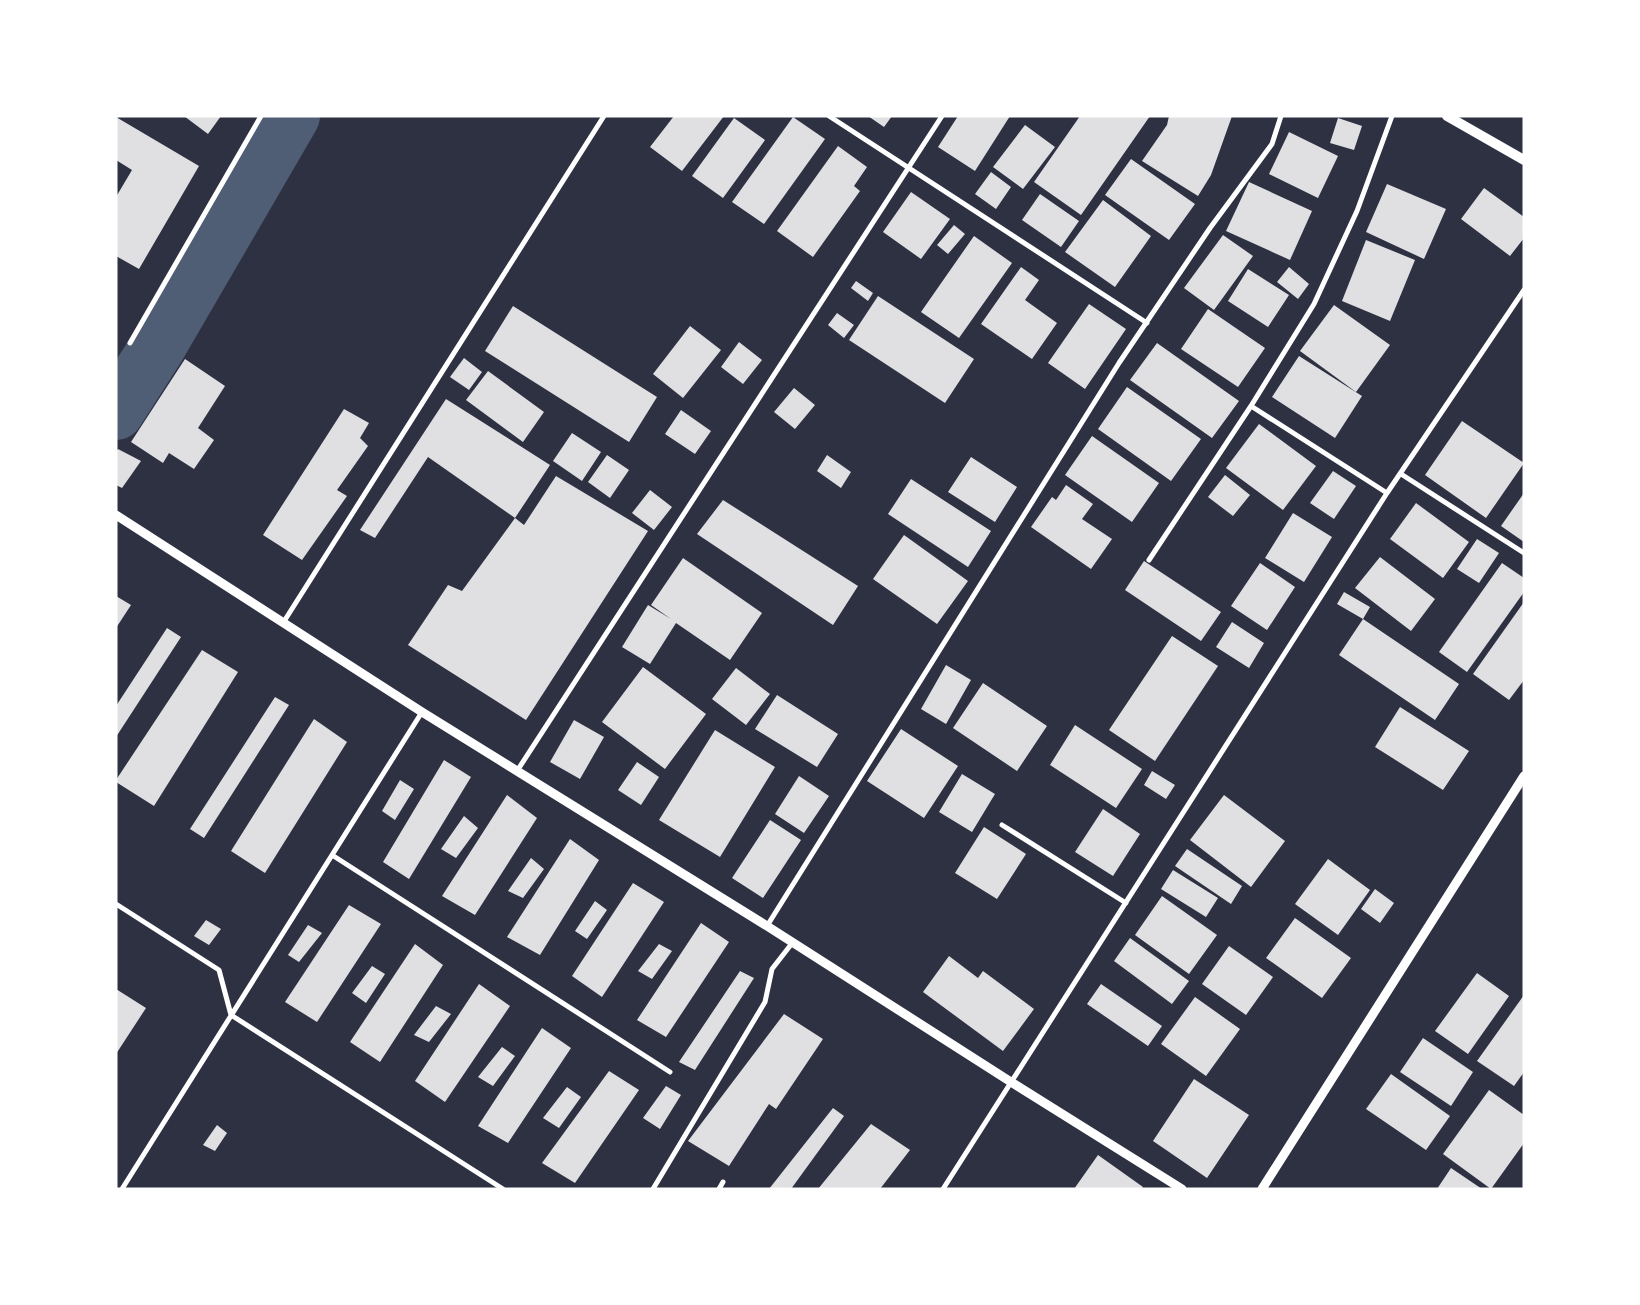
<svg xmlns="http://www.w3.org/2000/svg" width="1640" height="1305" font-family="Roboto,sans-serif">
<rect width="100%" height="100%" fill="#2d3142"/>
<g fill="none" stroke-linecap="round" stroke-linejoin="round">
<!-- river -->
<path stroke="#4f5d75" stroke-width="56" d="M116 412 157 348 292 116"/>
</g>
<!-- building -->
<path fill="#e0e0e3" d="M184 116H221L208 134Z
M674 116H724L682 171 650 147Z
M868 116H892L884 127Z
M958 116H1010L975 171 938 147Z
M1080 116H1150L1081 215 1034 182Z
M1169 116H1232L1211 175 1198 196 1142 161 1167 125Z
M116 117 199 166 139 269 116 256V197L132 170 116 160Z
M793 117 825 139 764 224 732 202Z
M734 118 765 140 723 198 692 176Z
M1338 118 1362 126 1354 150 1330 143Z
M1025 125 1055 147 1023 189 993 167Z
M1289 132 1338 156 1318 198 1269 174Z
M838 146 867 167 854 186 860 191 813 257 777 231Z
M1131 159 1195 204 1169 240 1105 195Z
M991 172 1011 187 996 209 975 194Z
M1249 182 1312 211 1290 260 1226 231Z
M1387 184 1446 209 1424 259 1366 232Z
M1484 188 1524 217V238L1510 256 1461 219Z
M911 192 950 219 921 259 883 232Z
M1040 194 1079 221 1061 247 1022 220Z
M1103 200 1151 236 1115 287 1065 252Z
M954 225 965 234 948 254 937 245Z
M1223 235 1253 256 1214 310 1184 288Z
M974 236 1012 263 959 338 921 312Z
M1366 240 1415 260 1390 321 1342 301Z
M1021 267 1039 280 1025 300 1057 323 1032 359 981 324Z
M1289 267 1309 284 1298 299 1277 282Z
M1248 269 1289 295 1268 327 1228 301Z
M856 281 873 293 868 301 851 288Z
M878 296 974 359 945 403 849 340Z
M1089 304 1126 329 1085 389 1048 363Z
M1334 305 1390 345 1356 392 1300 351Z
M513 306 657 397 629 442 485 351Z
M1208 309 1265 348 1238 387 1181 349Z
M837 313 854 325 844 338 828 325Z
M690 326 721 350 683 398 653 374Z
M739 342 762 360 743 384 721 367Z
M1157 343 1239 401 1212 438 1130 380Z
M1299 356 1362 396 1335 438 1272 397Z
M464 358 482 372 469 390 450 377Z
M185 359 225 386 198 428 214 440 194 469 169 453 163 463 131 442Z
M488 371 544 412 523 442 466 400Z
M1127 387 1201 439 1171 481 1098 429Z
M794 388 815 405 795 429 774 412Z
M446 399 550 465 515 518 428 457 375 538 360 530Z
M344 409 369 423 360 438 368 446 337 490 347 496 302 560 263 535Z
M681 410 711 431 695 454 665 434Z
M1462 421 1524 463 1486 518 1425 475Z
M1259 424 1316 466 1283 510 1226 468Z
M572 433 601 452 582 481 553 461Z
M1092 436 1159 483 1132 522 1065 475Z
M118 449 141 461 122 488 116 485V452Z
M607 455 629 470 610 498 588 482Z
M827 455 851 472 841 488 817 471Z
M971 457 1017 487 995 522 948 492Z
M1333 471 1356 486 1334 519 1310 503Z
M1225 475 1250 495 1233 516 1208 497Z
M556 476 648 531 526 720 408 645 448 585 462 591 515 518 524 525Z
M911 479 991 531 968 567 888 514Z
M1066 485 1093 504 1082 519 1112 539 1091 569 1031 527 1052 497 1056 500Z
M650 490 672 507 654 530 632 513Z
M1524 493V542L1501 526Z
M723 500 858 586 833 625 697 534Z
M1416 503 1469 542 1443 578 1390 539Z
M1293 513 1332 537 1304 582 1265 558Z
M904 535 968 581 937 624 873 579Z
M1477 539 1499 553 1479 583 1457 569Z
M1380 557 1435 599 1411 631 1355 588Z
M683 558 762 613 730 660 676 623 650 664 622 647 648 605 671 619 651 605Z
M1144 561 1221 612 1201 641 1125 590Z
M1260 563 1295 587 1267 630 1231 606Z
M1502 563 1524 578V592L1467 672 1439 652Z
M1344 592 1370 607 1363 619 1337 604Z
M116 596 131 605 116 628Z
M1524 602V680L1509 700 1473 674Z
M1363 619 1459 684 1435 720 1339 655Z
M1232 622 1264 643 1249 668 1216 647Z
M167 628 181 637 116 737V706Z
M1172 636 1218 666 1155 761 1109 730Z
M202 650 238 672 154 806 116 782V780Z
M946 665 971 680 946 724 921 709Z
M643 667 706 714 665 769 602 722Z
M736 668 770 694 746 725 712 699Z
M983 683 1047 726 1017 771 953 728Z
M777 695 838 734 817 767 755 729Z
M275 697 289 705 204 838 190 829Z
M1400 707 1469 751 1443 790 1375 747Z
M314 719 347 742 265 873 231 851Z
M574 720 604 737 580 779 550 762Z
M1075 725 1142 769 1116 808 1050 765Z
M901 729 958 766 924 818 867 781Z
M715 730 775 767 720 857 659 820Z
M444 760 471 777 409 879 383 862Z
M637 762 659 777 641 805 618 790Z
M1152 771 1175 785 1166 799 1144 785Z
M962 774 995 794 972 832 939 812Z
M799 776 829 796 804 833 775 814Z
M400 780 414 789 395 820 382 811Z
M507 795 537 818 475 915 442 896Z
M1224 795 1285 841 1251 887 1190 840Z
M1103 809 1140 834 1113 876 1075 852Z
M464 816 478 828 456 858 441 849Z
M770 820 801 840 763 898 732 878Z
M984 827 1026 854 997 899 955 873Z
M570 839 599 860 540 955 507 937Z
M1187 849 1242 886 1231 904 1175 866Z
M531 858 544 869 523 898 508 891Z
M1328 859 1370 890 1338 935 1295 904Z
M1173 870 1218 898 1206 917 1161 889Z
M633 883 664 902 602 997 572 976Z
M1375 889 1394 903 1380 923 1361 909Z
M1162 896 1217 935 1189 974 1135 935Z
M595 901 607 910 587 939 575 931Z
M349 905 381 924 317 1022 285 1002Z
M1295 918 1351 958 1322 998 1266 958Z
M206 920 221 929 209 945 194 936Z
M701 923 729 942 666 1037 637 1020Z
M308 925 322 933 299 962 288 955Z
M1130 938 1189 981 1172 1004 1114 961Z
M415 944 443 965 380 1062 350 1042Z
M659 944 672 951 652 979 638 971Z
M1229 946 1273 977 1246 1015 1202 984Z
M949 956 978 978 983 971 1034 1009 1003 1051 923 992Z
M372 966 385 974 366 1003 352 993Z
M740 971 754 978 695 1070 679 1062Z
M1477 973 1509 996 1468 1054 1435 1031Z
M479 984 510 1006 445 1102 415 1081Z
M1101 984 1162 1026 1148 1046 1087 1004Z
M116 989 146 1008 116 1054Z
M1524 995V1072L1514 1086 1477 1061Z
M1195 997 1240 1029 1206 1076 1161 1044Z
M436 1006 451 1014 429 1042 414 1035Z
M784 1014 823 1039 776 1109 769 1104 729 1166 688 1141Z
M542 1028 571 1048 508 1143 478 1126Z
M1423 1038 1473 1072 1451 1106 1400 1072Z
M502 1047 515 1056 493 1086 478 1077Z
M609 1071 639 1090 575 1183 542 1163Z
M1391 1074 1450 1116 1426 1150 1366 1109Z
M1194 1079 1249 1115 1207 1178 1153 1141Z
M666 1086 681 1095 660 1129 643 1118Z
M567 1087 581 1097 559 1128 543 1118Z
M1489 1090 1524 1115V1143L1491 1189 1443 1154Z
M833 1108 844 1116 791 1189H769Z
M871 1124 910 1150 880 1189H818Z
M217 1125 227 1133 215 1151 203 1145Z
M1098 1155 1143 1187 1141 1189H1074Z
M1451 1168 1482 1189H1437Z"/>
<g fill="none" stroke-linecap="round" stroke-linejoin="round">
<!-- minor -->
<path stroke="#fff" stroke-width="5" d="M829 116 1147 323
M130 343 261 116
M1251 406 1314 304 1357 211 1392 116
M1401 474 1524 553
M1149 560 1251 406 1387 493
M283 623 604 116
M517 771 942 116
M1002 825 1126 903
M332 855 670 1072
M116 904 219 970 231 1015 503 1189
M767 926 1119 363 1210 228 1272 144 1281 116
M122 1189 422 712
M653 1189 765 1002 772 969 793 942
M719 1189 723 1182
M943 1189 1387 493 1524 290"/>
<!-- tertiary -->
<path stroke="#fff" stroke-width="9" d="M116 515 422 712 767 926 1011 1082 1182 1189
M1262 1189 1524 776"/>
<!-- secondary -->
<path stroke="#fff" stroke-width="10" d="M1447 116 1524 160"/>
</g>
<!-- border -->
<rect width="1640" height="1305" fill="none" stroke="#ffffff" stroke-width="235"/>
</svg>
